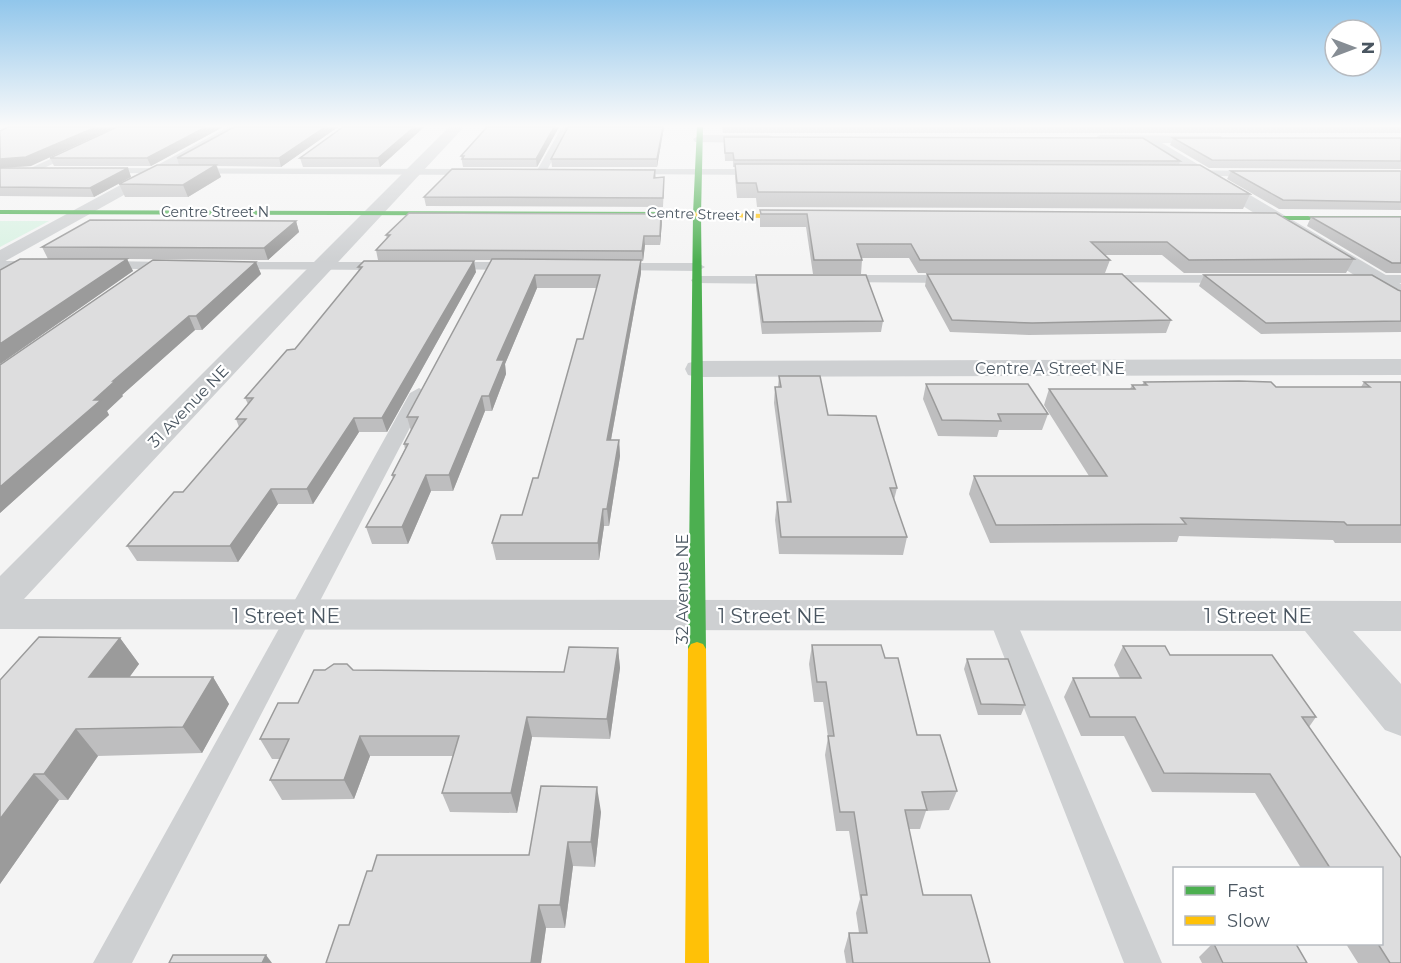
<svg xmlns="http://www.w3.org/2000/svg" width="1401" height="963" font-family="Montserrat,sans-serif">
<rect width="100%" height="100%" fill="#f4f4f4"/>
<!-- green -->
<path fill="#d9f2e3" d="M0 221H49L0 247Z"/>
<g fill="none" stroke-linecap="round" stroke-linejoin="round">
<!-- lane -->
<path fill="#ced0d2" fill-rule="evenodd" d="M121 127H133L33 173 24 171Z
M562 127H570L545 174H537L536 172Z
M103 168 476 169 481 172 476 175 99 173 98 171Z
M628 169H761L766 172 761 175 624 174 623 172Z
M1186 170 1256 171 1261 174 1256 177 1182 175V171Z
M0 261H35L42 265 35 269H0Z
M103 261 173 262 180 266 173 270 98 268V262Z
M232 262H386L393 266 386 270 227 269V263Z
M448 262H515L522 266 515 270 443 269 441 266Z
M613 263H698L705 267 698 271 608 270V264Z
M840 275H952L959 279 952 283 835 282 833 279Z
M1101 275H1231L1238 279 1231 283 1096 282 1094 279Z
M1365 275H1401V283L1360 282 1358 279Z
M698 276H784L791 280 784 284 693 283 691 280Z
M419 388 428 393 132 963H93L410 393Z
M1001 606 1010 609 1014 616 1162 963H1124L988 616 992 609Z"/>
<!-- street -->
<path fill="#ced0d2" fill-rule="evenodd" d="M228 127H246L0 264V250Z
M449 127H464L24 599 1401 601V631H1353L1401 684V736L1385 730 1305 631 0 629V576Z
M700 135H769L776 139 769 143 695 142 693 139Z
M1100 135 1221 136 1223 139 1216 143H1162L1401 284V301L1393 299 1141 143 1095 142 1093 139Z
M1401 359V375L698 377 688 375 685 369 688 363 698 361Z"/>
<!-- fast -->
<path fill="#4caf50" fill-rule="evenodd" d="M697 127H703L701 214 706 649 703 654 697 656 691 654 688 649 693 214Z
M0 210 680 212 684 214 680 216 0 214Z
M1238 216H1401V220H1238Z"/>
<!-- slow -->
<path fill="#ffc107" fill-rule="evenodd" d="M680 212 805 215 809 217 805 219 677 216 676 214Z
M697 642 703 644 706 649 709 963H685L688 649 691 644Z"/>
</g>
<!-- wall -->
<path fill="#bebebf" d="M223 127 151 166H54L50 158Z
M338 127 281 167 217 166 221 177 188 197H125L119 184 179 165 177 158Z
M424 127 380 167H303L300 158Z
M559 127 537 167H463L461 156Z
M664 127 657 167H552L551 159Z
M722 127H1401V133H723Z
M0 131 31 166 2 168H128L131 177 94 197 0 196Z
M724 137 1180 161 1179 165 1250 194 1243 209 757 207 756 198H737L735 178V167H733V161H725Z
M1173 138H1401V169L1209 168 1170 145Z
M655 170 656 178 664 185 663 207 426 206 424 197Z
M1231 171H1401V210L1279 209 1227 179Z
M760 210 1276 213 1354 259 1346 273H1184L1162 255H1105L1110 260 1105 273H918L909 258H861L862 260 861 274H813L806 227H760Z
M1311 217H1401V273H1386L1307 226Z
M296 221 299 232 268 260 127 259 133 271 0 364 48 259 42 247Z
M662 222 660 245H645L643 261H641V273L611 440H619L620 456 609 526H604L599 560H496L492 543 522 515 538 478 583 339 597 288H537L505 364 506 374 492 411H485L453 491H431L408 544H372L366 527 393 479 392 475 405 449 404 444 411 431 407 417 492 260H378L376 250 387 239 386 235Z
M256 262 261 274 202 330H195L122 395 123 396 107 411 109 415 0 513V365Z
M358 267 476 272 387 432H359L313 504H278L238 562 137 561 127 546 183 492 239 427 236 419 248 404 245 398 295 349 359 271Z
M927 274 1171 320 1166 333 1029 335 950 332 925 286Z
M756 275 883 321 881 332 762 334 756 286Z
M1204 275 1401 291V332L1261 334 1199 286Z
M779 376 828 415 897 488 894 500 907 537 903 555 779 554 775 520 777 502H787L774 403 775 387H778Z
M1144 382 1276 387H1361L1364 382H1401V543H1335L1333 540 1179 536 1177 542 990 543 969 494 974 476H1089L1044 405 1049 389H1130L1132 385H1142Z
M926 384 1048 414 1042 430H999L997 437 938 436 923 399Z
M120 638 139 664 129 677H213L229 704 202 753 98 756 68 800H59L0 884V680Z
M812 645 885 658 917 735 957 791 949 810 926 811 920 829H909L923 895 990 963H846L844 951 849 933H859L856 913 860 899 849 831H836L825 755 828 737 823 702H814L809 664Z
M1123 646H1165L1170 655H1272L1316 717 1309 727 1401 858V963H1358L1346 944H1382V868H1301L1255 793 1152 792 1124 736H1081L1064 697 1073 678H1120L1114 665Z
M618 648 620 668 610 739 532 737 517 813 450 812 442 793 453 756H370L354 799 282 800 270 780 280 759H272L260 739 298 703 325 670 564 672Z
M967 659 1025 705 1021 715H978L964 669Z
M601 812 595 867 573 866 565 928H546L541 963H326L349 925 372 871 529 855Z
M1212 944H1296L1307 963H1202L1199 957Z"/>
<!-- shaded-wall -->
<path fill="#9b9b9b" d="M96 127H116L31 166 0 168V159Z
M206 127H223L151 166 147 158Z
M325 127H338L281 167 279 158Z
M414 127H424L380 167 378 158Z
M554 127H559L537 167 536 159Z
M663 127H664L657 167V159Z
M216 165 221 177 188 197 183 185Z
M128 168 131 177 94 197 90 188Z
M661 214 662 222 660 245V236Z
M296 221 299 232 268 260 264 248Z
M644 236 645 245 643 261 642 251Z
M127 259 133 271 0 364V344Z
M641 260V273L608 456 607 440Z
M474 261 476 272 387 432 382 418Z
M256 262 261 274 202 330 196 316Z
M535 275 537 288 505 364 506 374 492 411 489 396 497 360Z
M189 316 195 330 122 395 123 396 107 411 109 415 0 513V487L113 381Z
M482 396 485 411 453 491 449 475Z
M354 418 359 432 313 504 307 489Z
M619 440 620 456 609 526 607 509Z
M426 475 431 491 408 544 402 527Z
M271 489 278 504 238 562 230 546Z
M603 509 604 526 599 560 598 543Z
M120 638 139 664 110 704 89 677Z
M618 648 620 668 610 739 607 719Z
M213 677 229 704 202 753 183 727Z
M527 717 532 737 517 813 511 793Z
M76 729 98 756 68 800 44 774Z
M360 736 370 756 354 799 344 780Z
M34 774 59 800 0 884V819Z
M597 787 601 812 595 867 591 842Z
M568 842 573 866 565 928 560 905Z
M539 905 546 928 541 963H531Z
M266 955 272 963H262Z"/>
<!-- building -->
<path fill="#ddddde" stroke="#9b9b9b" stroke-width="1.5" d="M8 127H96L26 157 0 159V131Z
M117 127H206L147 158H50Z
M234 127H325L279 158H177Z
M343 127H414L378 158H300Z
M487 127H554L536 159H462L464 156H461Z
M568 127H663L657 159H551Z
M724 137 1143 138 1180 161 734 160 733 153H725Z
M1173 138H1401V161L1212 160Z
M735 164 1200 165 1250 194 758 192 756 183H737Z
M157 165H216L183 185 119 184Z
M0 168H128L90 188 0 187Z
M452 169 655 170 654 178 664 177 663 198 424 197Z
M1231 171H1401V202L1283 200Z
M760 210 1276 213 1354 259 1189 260 1167 242H1091L1110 260H920L911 244H857L862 260H814L807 214H761Z
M409 213 661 214 660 236H644L642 251 376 250 390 235H386Z
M1311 217H1401V263H1392Z
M90 220 296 221 264 248 42 247Z
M20 259H127L0 344V270Z
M492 259 641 260 607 440H619L607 509H603L598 543H492L501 515H522L533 478H538L577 339H583L600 275H535L497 360H504L489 396H482L449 475H426L402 527H366L395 475H392L408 444H404L418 417H407Z
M153 260 256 262 196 316H189L113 381H115L94 400H101L0 487V365Z
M364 261H474L382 418H354L307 489H271L230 546H127L174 492H183L246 419H236L253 398H245L287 350 295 349 362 267H358Z
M927 274H1122L1171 320 1032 323 952 320Z
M756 275H866L883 321 763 322Z
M1204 275H1372L1398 290 1401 291V321L1266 323Z
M779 376H820L828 415 876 416 897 488H890L907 537H781L777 502H791L775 387H781Z
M1239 381 1271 382 1276 387H1370L1364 382H1401V525H1347L1344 522 1181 518 1186 524 996 525 974 476H1107L1049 389H1135L1132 385H1147L1144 382Z
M926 384H1028L1048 414H998L1001 421 942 420Z
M39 637 120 638 89 677H213L183 727 76 729 44 774H34L0 819V680Z
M812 645H881L885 658H898L917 735H940L957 791 922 792 927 810H905L923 895H971L990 963H853L849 933H867L861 895H867L854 812H840L828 736H834L826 682H817Z
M1123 646H1165L1170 655H1272L1316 717H1302L1401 858V963H1390L1378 944H1382V868H1330L1270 774 1164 773 1135 717H1090L1073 678H1141Z
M569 647 618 648 607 719 527 717 511 793H442L459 736H360L344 780H270L289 739H260L278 703H298L314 670H325L334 664H347L353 670 564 672Z
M967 659H1008L1025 705 981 704Z
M541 786 597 787 591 842H568L560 905H539L531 963H326L339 925H349L367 871H372L377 855H529Z
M1214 944H1296L1307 963H1223Z
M173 955H266L262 963H169Z"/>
<!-- sky -->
<linearGradient id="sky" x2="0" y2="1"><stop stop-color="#91c6eb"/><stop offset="0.48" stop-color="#fafafa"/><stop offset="1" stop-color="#fafafa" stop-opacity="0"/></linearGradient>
<rect width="1401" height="262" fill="url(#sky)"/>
<g text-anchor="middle" stroke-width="4.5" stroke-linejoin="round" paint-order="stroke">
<!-- far-street labels -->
<g font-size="14" fill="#4a5661" stroke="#fff">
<text x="215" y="217">Centre Street N</text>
<text transform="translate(701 214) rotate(2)" y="5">Centre Street N</text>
</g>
<!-- street labels -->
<g font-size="16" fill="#4a5661" stroke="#fff">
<text x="1050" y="374">Centre A Street NE</text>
<text transform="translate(188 406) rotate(-46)" y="6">31 Avenue NE</text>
<text transform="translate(682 589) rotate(-90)" y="6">32 Avenue NE</text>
</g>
<!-- near-street labels -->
<g font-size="20" fill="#4a5661" stroke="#fff">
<text x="286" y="623">1 Street NE</text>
<text x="772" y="623">1 Street NE</text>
<text x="1258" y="623">1 Street NE</text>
</g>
</g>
<!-- legend -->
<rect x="1173" y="867" width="210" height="78" fill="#ffffff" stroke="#b7bbc0" stroke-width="1.5"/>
<rect x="1185" y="886" width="30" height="9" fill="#4caf50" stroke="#b7bbc0" stroke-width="1.5"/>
<text x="1227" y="897" font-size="18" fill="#4a5661">Fast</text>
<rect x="1185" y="916" width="30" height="9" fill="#ffc107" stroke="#b7bbc0" stroke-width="1.5"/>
<text x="1227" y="927" font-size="18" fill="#4a5661">Slow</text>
<!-- north arrow -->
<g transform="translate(1353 48) rotate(90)"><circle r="28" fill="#ffffff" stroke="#b7bbc0" stroke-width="1.5"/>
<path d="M0-4.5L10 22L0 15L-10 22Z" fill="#868d94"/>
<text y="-9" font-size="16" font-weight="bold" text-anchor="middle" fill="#4a5661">N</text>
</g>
</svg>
